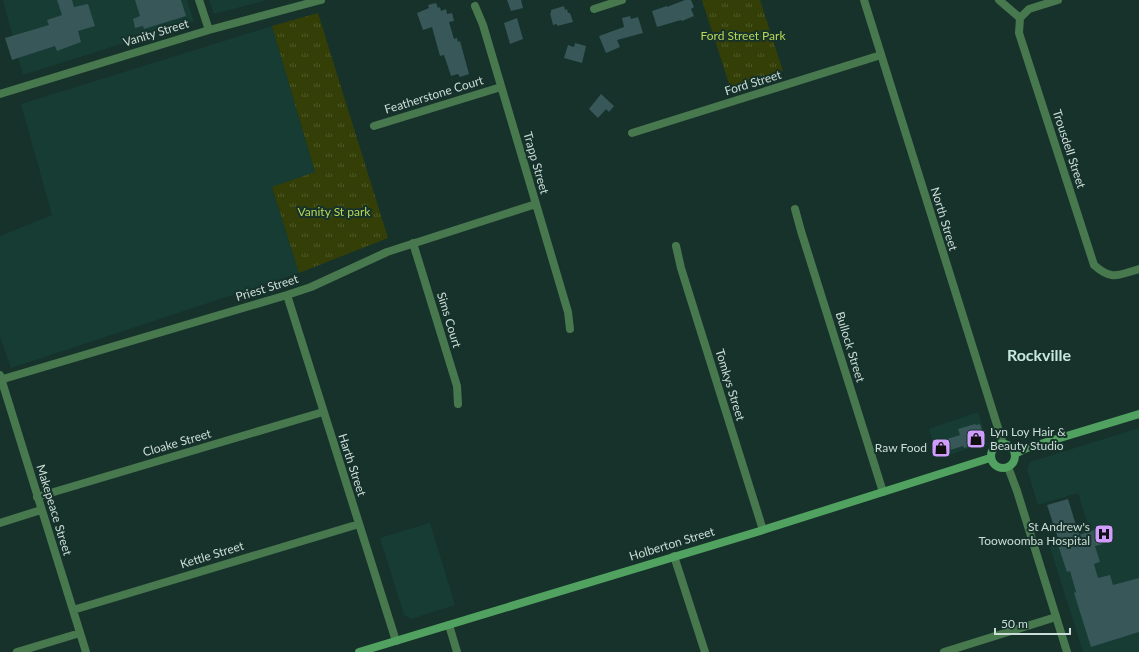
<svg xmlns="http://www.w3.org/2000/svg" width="1139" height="652" font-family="Lato,sans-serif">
<defs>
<pattern id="grass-tufts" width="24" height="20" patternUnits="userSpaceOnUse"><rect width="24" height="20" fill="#333f07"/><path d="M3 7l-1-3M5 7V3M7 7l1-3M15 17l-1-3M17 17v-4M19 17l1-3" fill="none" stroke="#4f5a2a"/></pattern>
</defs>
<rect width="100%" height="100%" fill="#16322b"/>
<!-- built -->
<path fill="#163c33" d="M3 0H187L194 21 23 75Z
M209 0H267L214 14Z
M272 26 315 173 272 188 299 273 11 368 0 337V236L52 215 21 104Z
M978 412 986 438 985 442 982 444 938 459 929 429Z
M1139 428V652H1083L1048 541 1089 528 1078 493 1038 505 1027 469 1030 462Z
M430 523 455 605 411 619 404 615 380 538Z"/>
<!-- grass -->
<path fill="url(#grass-tufts)" d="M702 0H760L783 71 730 87Z
M318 13 388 238 299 273 272 187 315 172 272 26Z"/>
<!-- building -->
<path fill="#375759" d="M57 0H72L74 7 88 4 95 26 78 31 81 42 57 51 55 46 12 60 5 38 49 25 47 20 62 15Z
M135 0H181L186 16 144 29 143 26 135 28 133 19 140 16Z
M507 0H521L523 8 511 11Z
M685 0H691L694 7 691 9 694 16 682 21 681 20 657 27 652 11 667 6V7Z
M436 3 438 8 440 7 441 11 446 9 447 14 452 13 454 21 449 22 454 39 457 38 458 42 460 41 469 74 460 77 458 74 451 76 444 55 440 56 432 27 423 30 417 13 429 8 428 5Z
M564 6 565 10 567 9 568 13H570L573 22 557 26V24L553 25 550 13H551V10Z
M630 16 631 19 638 17 643 33 617 40 620 47 606 53 599 36 624 27 622 18Z
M517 18 523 39 510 44 504 23Z
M575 43 586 46 582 63 564 58 568 45 574 47Z
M601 94 614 106 609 112 606 109 598 118 589 109Z
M975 424 976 425 980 424 985 440 980 442 981 443 964 448 963 446 947 451V454L938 456 934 443 960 435 958 429Z
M1068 499 1079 535 1106 526 1109 536 1101 538 1103 544 1095 546 1100 562 1094 564 1098 578 1110 575 1113 585 1139 578V632L1091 647 1074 593 1076 592 1070 571 1067 572 1058 545 1060 544 1047 505Z"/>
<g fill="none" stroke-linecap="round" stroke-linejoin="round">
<!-- minor -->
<path stroke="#47784e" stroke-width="8" d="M199 0 209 30
M999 0 1020 18
M475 6 483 25 568 312 570 329
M594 9 622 0
M1020 18 1019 33 1094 265C1112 281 1118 275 1139 269
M1020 18 1029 9 1058 0
M0 94 209 30 321 0
M374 126 501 87
M632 133 881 55
M795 209 801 231 883 492
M413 243 457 386 458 404
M676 246 681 268 763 530
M287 295 396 641
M0 375 86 652
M0 380 287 295 311 287 387 252 536 204
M37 497 323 412
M0 523 41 510
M674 556 705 652
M73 610 359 524
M449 625 457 652
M17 652 80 633
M944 652 1056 617"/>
<!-- tertiary -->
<path stroke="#47784e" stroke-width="8" d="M864 0 1003 444
M1008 467 1017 491 1067 652"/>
<!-- secondary -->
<path stroke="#51a260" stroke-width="8" d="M991 456a12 12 0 1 1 24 0a12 12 0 1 1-24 0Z
M1015 454 1027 448 1139 414
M359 652 763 530 990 458"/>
</g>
<!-- icons -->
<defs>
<g id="shop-square" transform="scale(1)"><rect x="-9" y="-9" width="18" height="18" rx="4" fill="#d09dff" stroke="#16322b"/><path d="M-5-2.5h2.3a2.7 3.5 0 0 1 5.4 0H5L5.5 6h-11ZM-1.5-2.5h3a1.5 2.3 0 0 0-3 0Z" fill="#111"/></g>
<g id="hospital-square" transform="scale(1)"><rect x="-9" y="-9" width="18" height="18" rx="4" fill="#d09dff" stroke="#16322b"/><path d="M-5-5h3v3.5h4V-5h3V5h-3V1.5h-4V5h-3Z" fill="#111"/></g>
</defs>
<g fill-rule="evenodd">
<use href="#shop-square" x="976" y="439"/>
<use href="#shop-square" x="941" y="448"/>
<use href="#hospital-square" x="1104" y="534"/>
</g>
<g text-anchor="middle" stroke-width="4" stroke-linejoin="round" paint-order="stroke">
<!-- street labels -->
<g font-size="12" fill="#ccddd7" stroke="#16322b">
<text transform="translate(156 33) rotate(-17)" y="4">Vanity Street</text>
<text transform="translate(753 83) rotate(-17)" y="4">Ford Street</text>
<text transform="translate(434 95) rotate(-17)" y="4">Featherstone Court</text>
<text transform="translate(1069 149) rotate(72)" y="4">Trousdell Street</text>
<text transform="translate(536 163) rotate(74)" y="4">Trapp Street</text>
<text transform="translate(944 219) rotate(73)" y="4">North Street</text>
<text transform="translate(267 288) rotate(-17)" y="4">Priest Street</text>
<text transform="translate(449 320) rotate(73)" y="4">Sims Court</text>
<text transform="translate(850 347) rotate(73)" y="4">Bullock Street</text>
<text transform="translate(730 385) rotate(73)" y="4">Tomkys Street</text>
<text transform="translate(177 443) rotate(-16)" y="4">Cloake Street</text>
<text transform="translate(352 465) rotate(72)" y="4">Harth Street</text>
<text transform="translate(54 510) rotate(73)" y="4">Makepeace Street</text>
<text transform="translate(672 544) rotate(-17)" y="4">Holberton Street</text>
<text transform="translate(212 555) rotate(-17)" y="4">Kettle Street</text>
</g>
<!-- park labels -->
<g font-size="12" fill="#b8d758" stroke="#16322b">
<text x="743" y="40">Ford Street Park</text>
<text x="334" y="216">Vanity St park</text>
</g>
<!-- poi labels -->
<g font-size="12" fill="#ccddd7" stroke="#16322b" text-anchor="end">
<text x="990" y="436" text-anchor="start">Lyn Loy Hair &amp;<tspan x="990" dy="14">Beauty Studio</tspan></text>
<text x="927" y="452">Raw Food</text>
<text x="1090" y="531">St Andrew's<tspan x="1090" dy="14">Toowoomba Hospital</tspan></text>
</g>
<!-- district labels -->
<g font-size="16" font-weight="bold" fill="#c7e8dd" stroke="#16322b">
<text x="1039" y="361">Rockville</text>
</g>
</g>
<!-- scale -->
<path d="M995 628v6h75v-6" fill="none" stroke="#ccddd7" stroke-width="2"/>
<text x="1001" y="628" font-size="12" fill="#ccddd7" stroke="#16322b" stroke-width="3" paint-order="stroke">50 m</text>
</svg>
